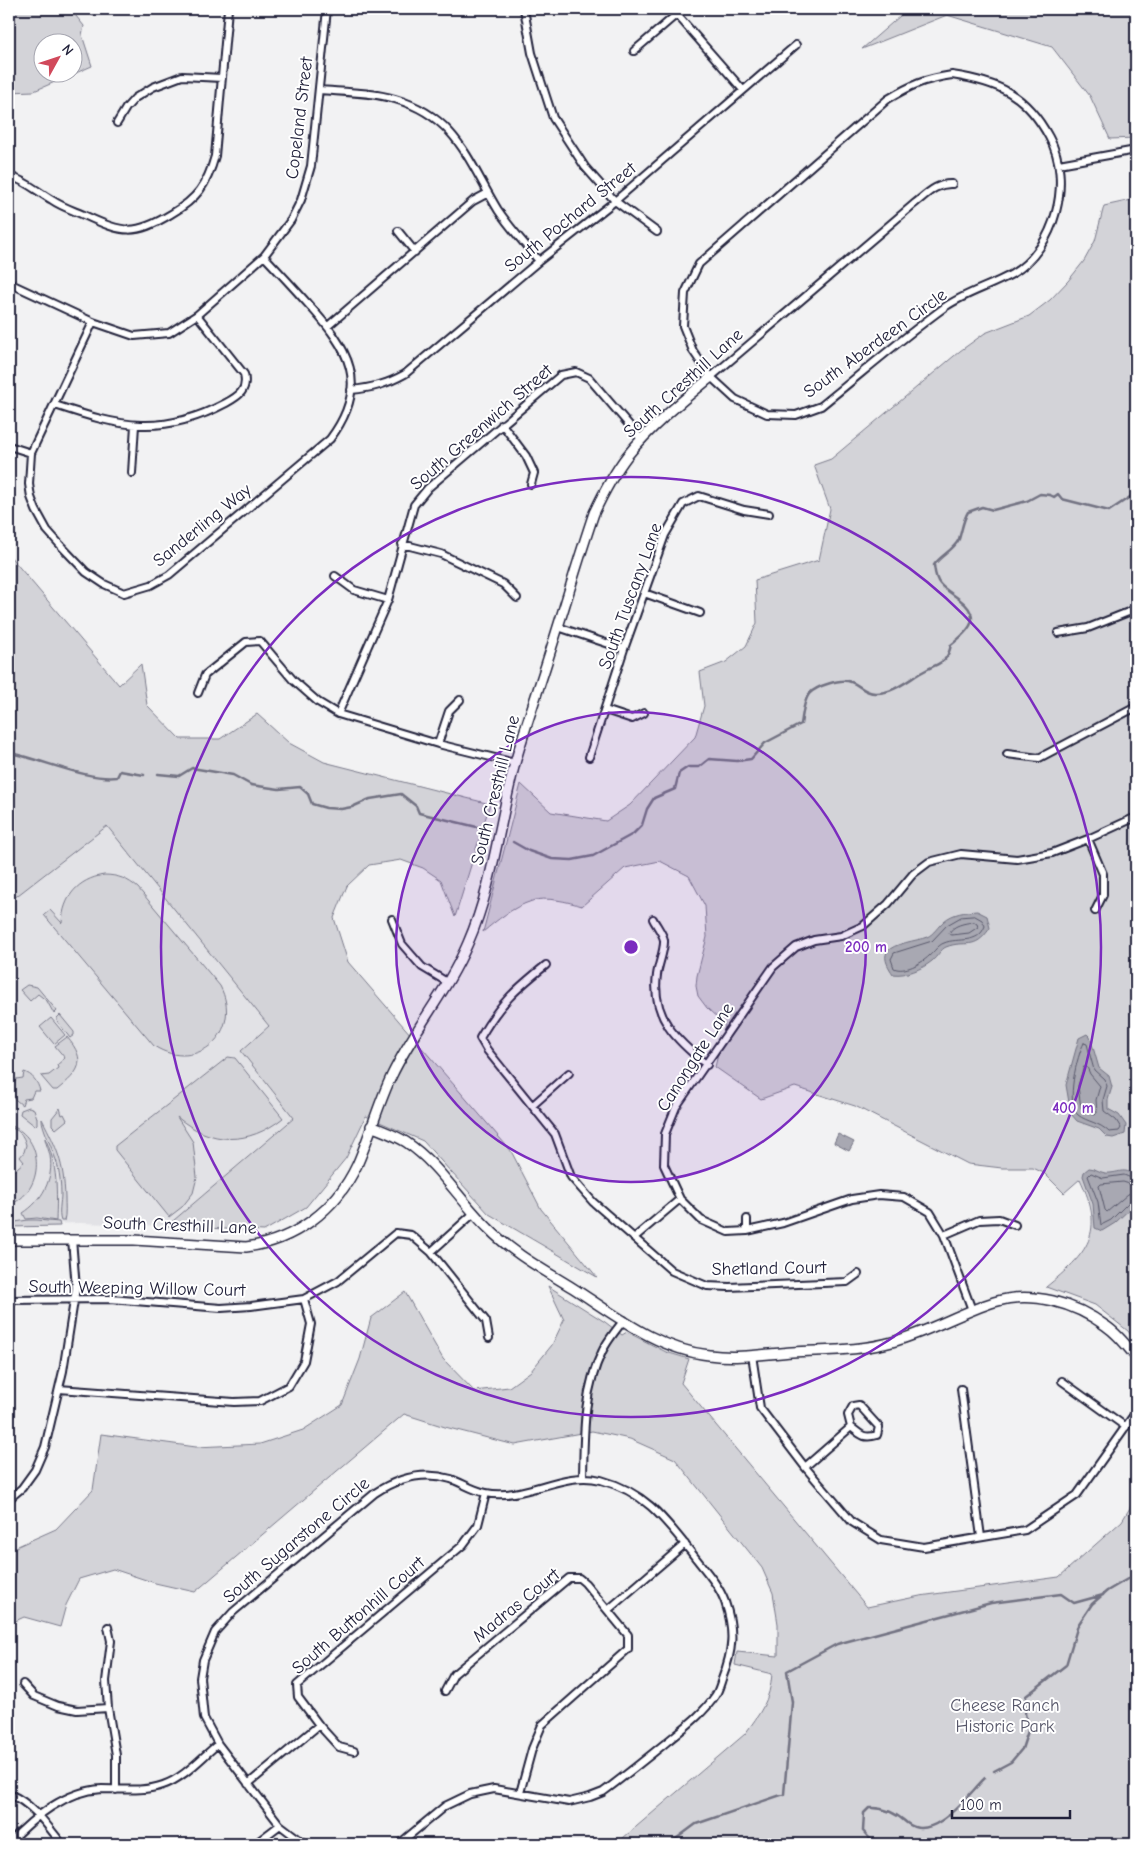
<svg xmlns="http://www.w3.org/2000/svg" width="1145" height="1853" font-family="'Comic Neue',sans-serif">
<rect width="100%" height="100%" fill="#f2f2f3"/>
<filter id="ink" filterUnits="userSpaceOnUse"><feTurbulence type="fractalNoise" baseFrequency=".02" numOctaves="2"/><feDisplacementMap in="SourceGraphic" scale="10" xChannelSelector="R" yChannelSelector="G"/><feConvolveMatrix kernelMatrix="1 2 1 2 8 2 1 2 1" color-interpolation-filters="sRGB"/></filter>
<g filter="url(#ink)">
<!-- built -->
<path fill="#e2e2e6" d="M107 825 269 1026 241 1051 294 1118 167 1226 81 1223 9 1225V902Z"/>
<!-- green -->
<path fill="#d3d3d8" stroke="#7a7a8a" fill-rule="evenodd" d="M9 9H76V16L84 26 82 35 92 66 34 91 9 92ZM42 42H72V72H42Z
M908 9H1136V138L1110 139 1090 96 1052 47 947 15 862 49Z
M1136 199V1341L1128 1331 1095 1305 1046 1287C1088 1253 1106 1233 1080 1179L1064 1193 1044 1173 1033 1168H1002L968 1164 855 1106 795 1087 761 1099 715 1067 725 1025 707 1008 698 996 696 986 697 976 707 937 705 906 689 876 660 861 625 868 582 906C569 902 545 896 532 901 513 907 497 920 483 932L521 784 551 812 606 821 630 805 695 737 704 706 700 672 726 662 746 646 757 623 755 580 819 560 830 509 814 465 831 459 960 351 985 333 1029 316 1050 300 1068 281 1084 261 1095 241 1104 206Z
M9 555 119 685 141 664 147 705 180 739H220L257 714 289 743 324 762 490 804 455 917 441 880 423 868 401 860 369 865 347 886 334 918 348 962 511 1151 541 1209 597 1277 489 1214 423 1141 366 1116 346 1158 306 1207 264 1231 167 1226 294 1118 241 1051 269 1026 107 826 9 902Z
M104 875C118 875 128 879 138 888L220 986C244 1032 197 1074 154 1046L44 915 50 910 62 923C63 897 78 879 104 875Z
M27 985 37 987 57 1011 54 1014 47 1001 38 994 30 1001 20 990Z
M60 1015 74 1032V1035L70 1038 57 1021V1018Z
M51 1018 65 1035 54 1044 40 1027Z
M67 1037C88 1062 79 1072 57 1090H53L41 1076 49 1075 58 1068 57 1065 65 1058 55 1046Z
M228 1057 235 1058 283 1118C248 1146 211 1145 177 1117L193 1142 197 1177 193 1193 182 1207 169 1217 115 1150V1146Z
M24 1072C32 1074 38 1082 40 1091H34L31 1098 24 1099 22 1105 11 1096 9 1086H13L16 1079 23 1078Z
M29 1107 34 1109 37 1118V1124L35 1126 20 1114 21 1110Z
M60 1108 62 1115 64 1114 67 1120 56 1129 52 1125V1118Z
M42 1119C57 1148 64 1163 65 1198 65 1205 66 1214 64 1221H61C58 1213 61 1202 61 1194 61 1185 60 1176 58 1167 56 1156 41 1126 42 1119Z
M9 1125C46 1137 45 1192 9 1205V1175L24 1162 20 1157 24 1152 26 1145C24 1136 18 1128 9 1128Z
M45 1138C58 1165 57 1192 56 1221L37 1218 26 1219 23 1213C42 1201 54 1179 50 1156 49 1150 45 1142 45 1138Z
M28 1220H37L59 1222 60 1226 9 1227V1223Z
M548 1286 605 1322 622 1335 627 1332 666 1352 689 1359 681 1383 867 1607 920 1596 1059 1577 1122 1521 1136 1498V1844H616L745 1734C760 1713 770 1701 772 1674L735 1665 737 1652 778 1656V1624L773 1593 762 1568 675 1459 630 1439 592 1431 515 1445 445 1427 404 1414 195 1592 155 1583 113 1569 79 1579 66 1605 60 1627 24 1617 9 1624V1550L56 1529 93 1490 101 1434 196 1447 260 1444 303 1430 342 1405 360 1359 371 1318 405 1292 443 1359 474 1391 509 1387 531 1371 552 1345 564 1320Z"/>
<!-- water -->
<path fill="#a8a8b2" stroke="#727282" d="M977 911 987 916 990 928C974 952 966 939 946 947 941 949 937 957 932 961 922 969 906 976 893 974 889 968 883 959 887 952 893 943 917 941 927 937 934 934 938 926 944 921 953 913 965 912 977 911Z
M1087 1034 1090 1037 1099 1068 1109 1076 1112 1087 1108 1100V1109L1119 1115 1126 1125 1125 1134 1113 1138 1107 1137 1099 1129 1077 1121 1071 1114 1066 1085 1079 1038Z
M838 1134 854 1142 849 1151 834 1143Z
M1089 1168C1095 1168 1099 1172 1105 1173 1119 1174 1123 1166 1136 1176V1203L1115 1223 1102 1231 1095 1228 1093 1204 1083 1176 1084 1172Z"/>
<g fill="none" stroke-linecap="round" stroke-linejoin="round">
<!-- shore -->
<path stroke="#58586b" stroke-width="1" d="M975 916 982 920 985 926C978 945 958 937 944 943 938 945 934 952 929 956 922 963 904 973 894 968L891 959 894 953 932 941 947 925 961 917Z
M974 922 977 924 978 927 969 933 952 935 949 934C952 925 965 923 974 922Z
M1084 1043 1087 1044 1094 1070 1104 1079 1107 1086 1103 1100 1104 1111 1116 1120 1121 1128 1119 1131 1109 1132C1099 1122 1087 1122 1078 1115 1065 1104 1077 1055 1084 1043Z
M1084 1067H1087L1090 1074 1100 1086 1096 1100 1097 1113 1095 1115 1084 1111 1081 1108 1078 1086Z
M1136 1180 1124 1175 1103 1178 1091 1173 1088 1176 1098 1202 1101 1225 1111 1220 1131 1200 1136 1199
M1136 1186 1123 1182 1101 1184 1099 1186 1105 1210 1107 1212 1128 1194 1136 1192"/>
<!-- stream -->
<path stroke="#727282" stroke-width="2.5" d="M9 753C39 758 88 781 117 777L120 771 144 775
M158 774 179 776 192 768 233 775 251 785 279 789 300 787 308 794 312 804 326 808 341 809 352 807 370 799 401 794 416 806 419 813 481 828
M513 842 529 851 552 859 572 860 593 856 633 834 642 825 647 809 654 798 675 789 679 773 688 767H699L709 759 737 761 751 759 765 743 801 724C803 714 803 702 809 694 816 686 841 678 851 682 860 685 864 693 875 693 894 694 910 678 926 670 941 662 947 663 951 645 970 630 983 617 959 599 953 594 945 590 940 584 935 578 935 572 934 565 941 555 954 550 959 539 962 530 963 520 968 512L982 507 993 510 1027 501 1040 494 1050 495 1054 497 1058 494 1062 499 1109 511 1136 493
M994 1771 1011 1762 1022 1749 1028 1731 1025 1713 1026 1696 1066 1665 1078 1625 1092 1604 1107 1591 1136 1574
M669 1844 696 1824 784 1794 792 1702 787 1671 837 1644 991 1603 1061 1594 1074 1603 1103 1595
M881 1844 870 1839 863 1831 864 1813 869 1808C884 1807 896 1813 907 1823 934 1844 969 1793 985 1778"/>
<!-- street casing -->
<g stroke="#22223b" stroke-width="10">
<path id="street" d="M524 9 532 53 553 118 585 167 615 201 657 232
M672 9 743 90
M94 10 97 9
M418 10V9
M634 51 677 14
M952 75C998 82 1026 94 1049 137 1073 180 1056 248 1012 274 991 286 965 293 945 307 902 338 862 373 821 406L796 415 767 414 735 399 711 377 693 351 683 326 685 293 699 264 888 99C911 85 925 79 952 75Z
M319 90C344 92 371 92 395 99 457 117 468 161 498 210 510 228 526 245 539 261
M117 123 126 108 135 98 153 87 182 76 222 78
M1059 164 1136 150
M9 176C25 180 38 192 52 200 62 207 75 211 86 216 123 233 135 236 171 214 197 199 207 185 215 156L228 9
M398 231 415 252
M9 283 93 322 134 336 169 333 197 315 264 256 291 220 301 200 311 166 327 9
M93 322 31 453 29 484 31 497 36 510 47 530 63 548 86 572 104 584 124 593 151 585 169 575 330 439C371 384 349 349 308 304 294 288 279 272 264 256
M328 326 473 201 488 193
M711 377 914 204C926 195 936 183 952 184
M351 390C372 388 387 384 405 374L539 261 615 201 796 45
M55 405C120 427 162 437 226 403 239 396 248 390 244 374L197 315
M502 424 526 456 534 473 531 484
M9 446 31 453
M132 473 135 425
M402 544 441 554 503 584 517 598
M335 576 354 590 388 600
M644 593 700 613
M558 627 624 649
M1058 633 1088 628 1136 609
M198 693 205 675 246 642 260 641 293 680 318 702 338 714 438 744 515 763
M605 710 632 719 644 713
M338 714 388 600 414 505 428 488 561 375 576 372 589 378 642 440
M438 744 449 711 460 700
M1007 754 1039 758 1136 707
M589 757 624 649 665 535 683 504 699 496 744 510 769 514
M1088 839 1103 874V895L1095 911
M392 919 402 944 422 967 447 982
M653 919C656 925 663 934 664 940 665 949 658 965 657 975 651 1017 677 1041 707 1065
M546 965C516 989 500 1003 480 1038L487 1050 555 1134 571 1177 593 1202 672 1271 707 1286 729 1287 847 1282 858 1274
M533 1105 569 1073
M747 1231V1219
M944 1235 979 1220 999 1219 1015 1225
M635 1237 680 1199
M431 1252 474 1213
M9 1300 110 1299 221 1308 251 1306 304 1299 338 1281 396 1233 411 1235 431 1252 486 1321 489 1338
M972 1310 944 1235 930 1212 904 1197 879 1195 852 1199 783 1223 747 1231 728 1232 701 1220 680 1199 664 1165 665 1134 676 1107 773 967 796 947 814 940 841 936 863 926 888 904 913 874 929 862 961 854 1017 859 1052 853 1088 839 1136 817
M752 1355 760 1408 805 1467 852 1522 881 1540 924 1547 1025 1530 1077 1495 1136 1412
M1062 1381 1126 1427
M59 1389 234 1402 260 1401 289 1386 304 1361 311 1324 304 1299
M961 1389 981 1537
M805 1467 851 1427C861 1435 864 1439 877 1435L879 1427 859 1405 853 1406 848 1415 851 1427
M583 1477C584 1434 583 1391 602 1352 607 1341 616 1330 624 1320
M9 1499 22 1488 35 1470 45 1447 63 1371 76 1288 72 1239
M608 1610 685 1544
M108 1627 111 1641 106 1681 108 1708 116 1755V1790
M23 1684 34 1696 58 1706 77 1710 108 1708
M445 1691 454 1674 569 1578H579L585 1583 628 1635V1649L542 1725 532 1749 520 1793
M354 1751 339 1747 319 1725 298 1697 297 1685 463 1545 478 1525 486 1493
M248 1784 319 1725
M9 1794C32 1803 47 1825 62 1844
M9 1843C34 1817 65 1791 102 1789 123 1789 143 1792 163 1785 184 1778 201 1758 218 1744
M255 1844 280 1825
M305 1844 280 1825 218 1744 204 1718 200 1678 203 1660 215 1632 233 1612 375 1493C398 1478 424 1471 451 1479 462 1483 474 1491 486 1493 525 1501 562 1470 601 1480 645 1492 664 1518 691 1552 703 1568 718 1583 725 1602 735 1631 733 1651 722 1679 720 1685 718 1692 715 1696 703 1714 685 1727 668 1741 647 1758 625 1776 603 1792L590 1797 569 1802 494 1789 470 1794 445 1806 399 1844"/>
</g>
<!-- secondary casing -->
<g stroke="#22223b" stroke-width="12">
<path id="secondary" d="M371 1126C383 1131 395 1135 406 1142 439 1164 460 1201 488 1228 512 1253 544 1270 573 1288 615 1315 659 1350 709 1355 737 1359 765 1354 792 1352 825 1350 860 1351 892 1342 928 1332 960 1313 994 1302 1032 1290 1075 1303 1106 1326 1118 1334 1127 1346 1136 1357
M9 1240H134L246 1247C294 1241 336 1210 357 1165 370 1136 378 1104 392 1075 414 1029 448 990 468 943 493 886 499 823 515 763 526 724 540 685 552 646 566 602 579 557 594 513 603 494 614 473 627 456 651 426 682 401 711 377"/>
</g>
<!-- street -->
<use href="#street" stroke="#fff" stroke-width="6"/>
<!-- secondary -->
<use href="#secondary" stroke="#fff" stroke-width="9"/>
</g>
</g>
<!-- distance rings -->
<circle cx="631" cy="947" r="235" fill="#7b2cbf" fill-opacity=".12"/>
<g fill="none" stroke="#7b2cbf" stroke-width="2.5">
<circle cx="631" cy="947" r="235"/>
<circle cx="631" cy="947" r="470"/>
</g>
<g text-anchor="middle" stroke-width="4" stroke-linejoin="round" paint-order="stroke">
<!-- street labels -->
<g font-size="18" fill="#22223b" stroke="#fff">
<text transform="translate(299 118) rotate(-83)" y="6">Copeland Street</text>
<text transform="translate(570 217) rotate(-39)" y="6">South Pochard Street</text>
<text transform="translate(875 343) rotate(-36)" y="6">South Aberdeen Circle</text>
<text transform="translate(683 383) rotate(-42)" y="6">South Cresthill Lane</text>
<text transform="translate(481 427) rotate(-41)" y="6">South Greenwich Street</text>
<text transform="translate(202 525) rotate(-39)" y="6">Sanderling Way</text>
<text transform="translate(630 596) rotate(-70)" y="6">South Tuscany Lane</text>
<text transform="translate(495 790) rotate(-76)" y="6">South Cresthill Lane</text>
<text transform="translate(695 1057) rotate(-57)" y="6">Canongate Lane</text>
<text transform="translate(180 1225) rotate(2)" y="6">South Cresthill Lane</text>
<text transform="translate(769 1268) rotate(-1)" y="6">Shetland Court</text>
<text transform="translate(137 1288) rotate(1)" y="6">South Weeping Willow Court</text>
<text transform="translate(296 1540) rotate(-40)" y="6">South Sugarstone Circle</text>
<text transform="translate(516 1605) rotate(-39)" y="6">Madras Court</text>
<text transform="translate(358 1615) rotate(-41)" y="6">South Buttonhill Court</text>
</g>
<!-- park labels -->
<g font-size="18" fill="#57576a" stroke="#fff">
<text x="1005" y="1711">Cheese Ranch<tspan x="1005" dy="21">Historic Park</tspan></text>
</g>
</g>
<circle cx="631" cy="947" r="8" fill="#7b2cbf" stroke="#fff" stroke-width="2.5"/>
<g font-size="15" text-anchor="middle" font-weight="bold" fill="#7b2cbf" stroke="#fff" stroke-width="4" stroke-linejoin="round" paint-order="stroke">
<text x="866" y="952">200 m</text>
<text x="1073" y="1113">400 m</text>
</g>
<!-- margin -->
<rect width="1145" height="1853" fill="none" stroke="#fff" stroke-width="30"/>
<rect x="15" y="15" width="1115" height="1823" fill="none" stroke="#22223b" stroke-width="2" filter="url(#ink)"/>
<!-- north arrow -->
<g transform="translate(58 58) rotate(50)"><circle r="24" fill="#ffffff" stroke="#a7a7b1"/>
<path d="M0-4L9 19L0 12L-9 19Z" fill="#d1495b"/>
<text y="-8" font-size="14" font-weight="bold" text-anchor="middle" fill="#22223b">N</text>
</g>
<!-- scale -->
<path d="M952 1810v8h118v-8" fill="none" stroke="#22223b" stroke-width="2.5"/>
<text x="960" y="1810" font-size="15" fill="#22223b" stroke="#ffffff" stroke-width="4" paint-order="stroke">100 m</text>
</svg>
